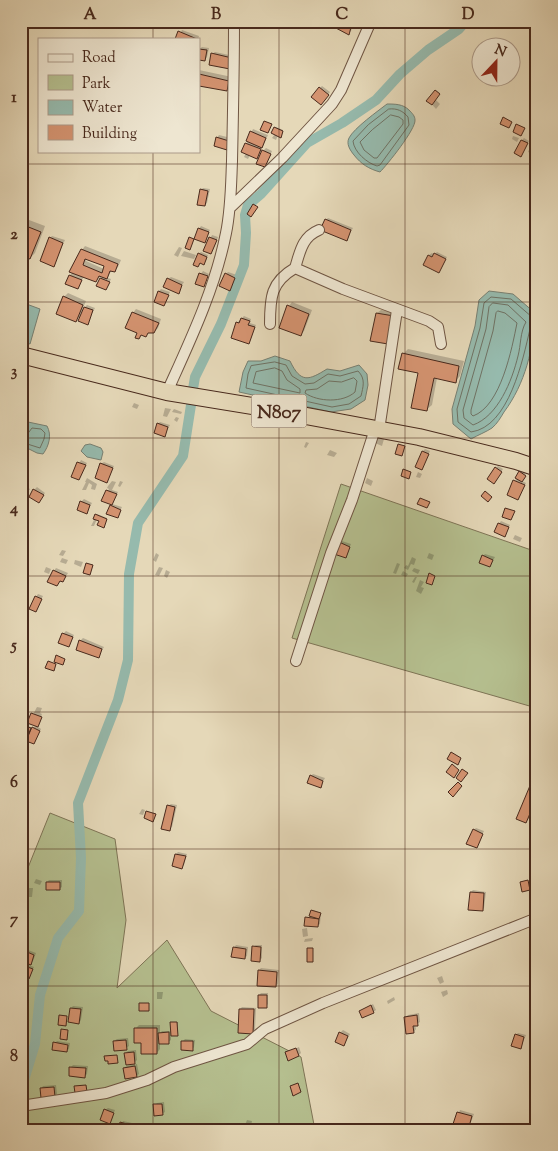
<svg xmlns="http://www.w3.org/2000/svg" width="558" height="1151" font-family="'Sorts Mill Goudy',serif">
<rect width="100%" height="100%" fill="#e5d8b8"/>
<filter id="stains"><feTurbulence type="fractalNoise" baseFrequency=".004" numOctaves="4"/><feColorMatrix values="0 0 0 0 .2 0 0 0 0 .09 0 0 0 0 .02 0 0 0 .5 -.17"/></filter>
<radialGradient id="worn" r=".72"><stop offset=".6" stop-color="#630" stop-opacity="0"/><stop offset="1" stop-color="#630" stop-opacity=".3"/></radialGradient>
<!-- green -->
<path fill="#b5bf8f" stroke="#7e7456" d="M341 484 537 552V698L533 707 292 638Z
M50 813 115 839 126 920 117 988 167 940 211 1011 301 1057 315 1130H21V885Z"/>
<!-- water -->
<path fill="#96baad" stroke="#778073" d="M387 104C395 104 403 104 409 110 412 113 415 116 415 120 416 129 387 165 380 172 369 169 361 164 354 155 350 150 346 144 349 138 354 128 378 111 387 104Z
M489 291 513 294 535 313C534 348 525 384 504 412 501 417 497 424 492 428 486 432 478 435 471 439L453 424 452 409 475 326 479 300Z
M21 302 40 309 30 344 21 341Z
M275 356 290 361C301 384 309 380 327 369L340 371 359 365 367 374 368 385 365 400 351 409 331 412 239 392 243 372 248 361H261Z
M28 422 47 426C52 435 49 446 43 454L37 453 21 445V438Z
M90 444 101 448 103 452 101 460 87 457 81 451 85 445Z"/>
<!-- shadow -->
<path fill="#0003" fill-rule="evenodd" d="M339 21H354L351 31 349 33 336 26Z
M182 30 199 36 198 39H177Z
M202 47 209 48 207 57 205 60 199 58V49Z
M215 52 234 56 232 66 212 54Z
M199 70 232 77 230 86 226 90 199 84Z
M322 86 330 92 324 101 320 88Z
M436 90 440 93 435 99 440 104 436 109 428 100Z
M276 127 283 130 281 135H278L276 140 272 138 275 134Z
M253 129 268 135 259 155 266 148 272 151 267 163 263 151 256 158 250 155 248 159 244 157 246 153 243 152Z
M536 133H537V142L533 140Z
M219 135 231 138 229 146 217 138Z
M513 136 519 138 517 142 512 139Z
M524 138 529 141 521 155 522 140Z
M531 145 536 148 533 154 528 152Z
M203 188 210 189 207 203 205 205 201 190Z
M21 217 45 226 35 253 30 258 21 254Z
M328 218 353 228 346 240 326 220Z
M201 226 210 230 204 241 199 229Z
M212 235 218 237 213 250H205Z
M52 236 65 240 53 265 50 238Z
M85 246 121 260 118 267 114 271 112 270 107 278 111 279 106 289 98 285 103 274 96 281 84 276 78 288 70 275 73 272 82 250ZM87 258 106 266 104 269 86 261Z
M179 247 182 248 178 257 174 255Z
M184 251 196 255 194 259 181 256Z
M201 252 208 255 206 261 204 263 201 262 198 266 199 254Z
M437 252 447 257 441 269 425 264 429 255 432 253 434 255Z
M203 271 209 274 203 286 201 274Z
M228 272 237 275 230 289 226 274Z
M171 277 184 282 178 292 168 279Z
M161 289 170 292 164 304 159 291Z
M68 293 86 301 82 310 87 305 95 308 87 323 83 314 76 320 64 297Z
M292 302 312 310 304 331 300 335 289 306Z
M136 309 161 319 158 328 154 332 150 331 146 335 139 332 133 313Z
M381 310 397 313 392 339 377 313Z
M244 316 251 319 250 323 256 325 249 343 237 323Z
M408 349 464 361 460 376 455 382 437 378 432 405 426 410 419 372 403 354Z
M134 403 139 405 137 409 132 407Z
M165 408 171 409 167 417 163 416Z
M174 409 182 412 181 414 172 412Z
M176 417 179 418 177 422 174 420Z
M160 422 170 425 164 436 158 424Z
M377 437 384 439 382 446 375 443Z
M306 442 309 443 306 448 304 447Z
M425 449 430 451 422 469 423 451Z
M330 450 337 453 334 457 327 455Z
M81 460 87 463 79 479 73 476Z
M104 462 114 466 107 481 101 464Z
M498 466 503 469 496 480V468Z
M521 471 526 474 522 481 526 483 518 499 515 481Z
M418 472 422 474 420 478 416 477Z
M87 478 97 484 95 490 91 489 92 485 89 483 86 490H82L86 482H85Z
M367 478 373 481 371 486 365 483Z
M112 481 116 482 112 490 118 492 112 504 122 507 117 517 111 506 113 504 103 500 109 489 107 488 108 486Z
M120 481 123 482 120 487 118 486Z
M37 487 45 493 39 501 34 490Z
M28 488 30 489 27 493 25 491Z
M84 499 92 503 87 512 81 502Z
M97 514 107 518 104 526 100 520 97 519 94 526H91Z
M501 521 510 525 505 535 499 524Z
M515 535 522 538 520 542 513 539Z
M342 541 351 544 346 556 340 543Z
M62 550 66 551 63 556 59 555Z
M156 553 159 555 156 562 153 560Z
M429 553 434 555 432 560 427 558Z
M485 554 495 557 490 566 483 556Z
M412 557 416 559 414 565 411 564 408 570 404 568 406 565 408 566Z
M62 558 68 560 66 564 60 562Z
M75 560 83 562 81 567 74 564Z
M397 563 400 564 396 574 393 573Z
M46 567 51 569 49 574 44 572Z
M159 567 163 568 159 576 155 575Z
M56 568 68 573 65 578 63 581 61 580 57 585 54 571Z
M414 568 420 570 418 574 412 571Z
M166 570 170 572 167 578 164 576Z
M403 571 408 574 406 577 401 575Z
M415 577H417L414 583 412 582Z
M420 580 424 582 421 587 424 588 421 594 416 591Z
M38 594 43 596 35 611 36 597Z
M66 631 74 635 69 646 63 634Z
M83 638 104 647 98 657 80 641Z
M37 707 42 708 40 713 42 714 37 726 41 729 34 743 31 733 26 737 27 726 33 728 36 725 29 722Z
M537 772V803L531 816 526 822Z
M313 774 325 778 320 787 311 776Z
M171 804 177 805 172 827 169 829 168 806Z
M142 809 145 810 143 815 139 814Z
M476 828 484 831 476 847 474 830Z
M178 852 187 854 184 865 182 868 176 854Z
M36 879 42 881 40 885 34 883Z
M49 880H62V887L59 889 47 882Z
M29 888H33L32 897H28Z
M473 890 486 892 484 908 482 910 471 892Z
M313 910 321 913 320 924 317 926 306 918 311 916Z
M307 928 308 936 303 937 302 929Z
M313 938 312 941 304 942 305 939Z
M236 945 248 947 247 956 244 958 234 948Z
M256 945H262V958L259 961 253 947Z
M28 950 36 953 33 961 29 965 34 967 29 977 21 974 23 966 27 962 26 952Z
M261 968 279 970 278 984 276 986 259 970Z
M442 976 444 982 440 984 437 978Z
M447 990 448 994 443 997 441 992Z
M157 992H163L162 999H157Z
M261 993H268V1004L266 1006 259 995Z
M394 997 395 1000 388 1004 387 1001Z
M373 1004 376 1010 373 1012 360 1011Z
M73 1006 83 1007 81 1020 79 1023 71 1008Z
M242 1007 256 1008 255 1030 253 1032 240 1009Z
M419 1013 420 1022 415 1025 416 1029 414 1032 406 1017 408 1015Z
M172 1022H178V1034L171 1035V1040L168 1042H160V1049L157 1053 142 1042 136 1028 139 1025H160V1033L162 1031H172Z
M343 1030 350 1034 344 1045 340 1033Z
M518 1033 526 1035 521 1047 516 1035Z
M128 1038 129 1046 126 1048 114 1041 117 1039Z
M185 1039 195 1040 194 1047 192 1050 183 1041Z
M57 1041 70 1043 69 1049 66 1051 55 1043Z
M299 1047 301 1053 299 1055 286 1053Z
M136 1050 137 1060 133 1064 125 1053 128 1051Z
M137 1064 139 1074 136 1076 124 1068 127 1066Z
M73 1065 88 1066 87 1074 85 1076 71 1067Z
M56 1085 57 1094 54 1096 41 1089 43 1086Z
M164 1102 165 1112 162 1114 155 1105 157 1103Z
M108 1108 115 1110 110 1122 105 1110Z
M460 1110 474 1114 468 1130 454 1126Z
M247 1120 252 1121 251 1126 245 1125Z
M123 1121 132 1123 130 1130H120Z
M55 1123 57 1130H50L49 1125Z
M136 1124 142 1126 141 1130H133Z"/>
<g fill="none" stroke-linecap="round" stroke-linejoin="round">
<!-- shore -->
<path stroke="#6f7264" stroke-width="1" d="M389 109C397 108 403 111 408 117L409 125 380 165 377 166C367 163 354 152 353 141L368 125Z
M391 115 399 117 403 120V124L377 158H374L364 150 360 142 372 130Z
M493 303 508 305 526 322C520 332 521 345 518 356 512 381 498 416 473 425L464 418 463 410 486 329 489 307Z
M498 311 505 313 517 323C512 348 501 406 473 416L471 414V410L493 331 496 313Z
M537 318 532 317 511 299 491 297 484 303 480 328 457 409 458 422 471 432C509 427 523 359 530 329L532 325H537
M275 362 286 365 292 376 305 384 314 383 328 374 340 376 358 371C366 379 363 387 361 396L349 404 332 407 246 388 248 374 251 366Z
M275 368 282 371 287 380 300 389V393L253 383 256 372Z
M354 378 357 381 355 392C343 403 318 402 305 393L306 390 317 389 329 381 341 382Z
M21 437 26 436 32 428 41 429 45 433 44 439 40 448 21 442"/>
<!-- canal -->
<path stroke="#96baad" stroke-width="10" d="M193 389 195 377 221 324 244 265 246 233 245 215 248 205 261 194 307 143 342 123 376 100 400 74 428 50 459 29 466 21
M21 1090 35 1044 40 995 58 938 79 911 81 858 78 803 118 700 128 660 129 574 138 523 183 456 191 405"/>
</g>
<!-- building -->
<path fill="#d49370" stroke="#48291c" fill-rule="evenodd" d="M337 21 351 27 349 35 334 27Z
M178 31 197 39H175Z
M199 49 207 50 205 61 199 60Z
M211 53 232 58 230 69 209 65Z
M199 74 229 81 227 91 199 86Z
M319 87 329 95 321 105 311 97Z
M435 90 440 94 432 105 426 101Z
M503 117 512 122 509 128 500 124Z
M264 121 272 124 268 133 260 130Z
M516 124 525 128 521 136 513 132Z
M274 127 283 131 281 138 271 133Z
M250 131 266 138 262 148 246 141Z
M216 137 229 141 227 150 214 146Z
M521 140 528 143 521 157 514 153Z
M245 143 261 149 257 159 241 152Z
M262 150 271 154 265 167 256 164Z
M200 189 208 191 205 206 197 205Z
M253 204 258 207 251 217 247 214Z
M325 219 351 230 347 241 320 230Z
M21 224 41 232 30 259 21 256Z
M198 228 209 232 205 243 194 239Z
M49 237 63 243 54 267 40 261Z
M189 237 194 239 190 250 185 248Z
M209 237 217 240 211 254 203 251Z
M81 249 118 264 115 272 110 271 107 279 99 276 96 282 69 272ZM85 259 104 266 102 273 83 265Z
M198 253 207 257 204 265 200 263 198 267 193 265Z
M434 253 446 259 439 273 423 265 428 255 432 257Z
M199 273 208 276 204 287 195 284Z
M225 273 235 278 230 291 219 286Z
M69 275 82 280 78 289 65 284Z
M100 278 110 282 106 290 96 286Z
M167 278 182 285 179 294 163 287Z
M158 291 169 295 164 306 154 302Z
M63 296 83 305 76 322 56 314Z
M287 305 309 314 301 336 279 328Z
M84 307 93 310 88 325 78 321Z
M132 312 159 323 154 333H148L146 337 141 335 139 339 135 338 137 333 125 328Z
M376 313 394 316 388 344 370 341Z
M241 318 250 321 248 325 255 327 249 344 231 338 236 322 239 323Z
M402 353 459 366 456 383 434 378 427 411 411 408 418 373 398 369Z
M157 423 168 427 165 437 154 433Z
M398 444 405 446 402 456 395 454Z
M422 451 429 454 422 470 415 467Z
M77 462 86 465 79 480 71 477Z
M100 463 113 468 107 483 95 478Z
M495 467 502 472 494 484 487 479Z
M403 469 411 472 409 479 401 476Z
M519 471 526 476 522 482 515 478Z
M513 480 525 485 518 500 507 495Z
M33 489 44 495 39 503 29 497Z
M106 490 117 494 112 505 101 501Z
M485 491 492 497 488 502 481 496Z
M420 498 430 502 427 508 417 504Z
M80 501 90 505 87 514 77 510Z
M110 505 121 510 118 518 106 514Z
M505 508 515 511 511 520 502 517Z
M95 514 107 519 104 528 97 525 99 521 93 519Z
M498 523 509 527 505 537 494 532Z
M339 542 350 547 346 558 334 554Z
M482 555 493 560 490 567 479 563Z
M86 563 93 565 90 575 83 573Z
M53 570 66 576 63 582 60 581 57 586 47 582Z
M429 573 435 576 432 585 426 583Z
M35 596 42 599 36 612 29 609Z
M62 633 73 637 69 647 58 643Z
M79 640 102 649 99 658 76 650Z
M56 655 65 659 63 665 54 662Z
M48 661 56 664 54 671 45 668Z
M31 713 42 717 38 727 27 723Z
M26 726 31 728 27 738 21 736Z
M32 727 40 731 34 744 26 741Z
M451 752 461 758 458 765 447 759Z
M452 764 459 770 454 778 446 772Z
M462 769 468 773 461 782 456 778Z
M537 769V797L526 823 516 819Z
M310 775 323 781 321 788 307 783Z
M458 782 462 786 453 797 448 792Z
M167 805 175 807 170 831 161 829Z
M146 811 156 814 153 822 144 818Z
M473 829 483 834 477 848 466 844Z
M175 854 186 856 182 869 172 866Z
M528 880 530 890 522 892 520 882Z
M46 882H60V890H46Z
M470 892 484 893 483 911 468 910Z
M311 910 321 913 319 919 309 916Z
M305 917 319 919 318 927 304 926Z
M252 946 261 947 260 962 251 961Z
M233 947 246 949 245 959 231 957Z
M307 948H313V962H307Z
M25 951 34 955 31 965 21 961Z
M22 965 33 969 29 979 21 976Z
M258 970 277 972 276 987 257 986Z
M258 995H267V1008H258Z
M139 1003H149V1011H139Z
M371 1005 374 1013 362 1018 359 1011Z
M70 1008 81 1009 79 1024 68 1022Z
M239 1009H254L253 1034 238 1033Z
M59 1015 67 1016 66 1026 58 1025Z
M417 1015 418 1026H413L414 1033 406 1034 404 1017Z
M170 1022H177L178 1036H171Z
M134 1028H157V1054H141V1043H134Z
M61 1029 68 1030 67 1040 60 1039Z
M169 1032V1044H159L158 1033Z
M339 1032 348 1036 344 1046 335 1042Z
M515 1034 524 1037 521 1049 511 1046Z
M126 1040 127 1050 114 1051 113 1041Z
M181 1041H193V1051L181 1050Z
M53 1042 68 1045 67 1052 52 1050Z
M296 1048 299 1056 288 1061 285 1052Z
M134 1052 135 1064 126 1065 124 1053Z
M117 1055 118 1063 108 1064V1061H105L104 1056Z
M135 1066 137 1077 125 1079 123 1068Z
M69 1067 86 1068 85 1078 69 1076Z
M298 1083 301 1092 293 1096 290 1086Z
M86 1085 87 1092 75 1093 74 1086Z
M54 1087 55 1097 41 1098 40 1088Z
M153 1104H162L163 1115 154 1116Z
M104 1109 114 1113 110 1124 100 1120Z
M457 1112 472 1116 468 1130H460L452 1127Z
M120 1122 130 1125 129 1130H118Z"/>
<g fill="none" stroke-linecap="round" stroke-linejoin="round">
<!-- minor casing -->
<g stroke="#6f5543" stroke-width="12">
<path id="minor" d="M231 207 282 158 332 104 341 90 371 21
M319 230C302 237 300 252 295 268L343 289 429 321 438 327 441 344
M270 324C270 297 271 282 295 268
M167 392C190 341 215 289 226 233 231 209 231 186 232 161 233 115 234 68 234 21
M379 430 397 310
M296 661 331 553 352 500 375 429
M21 1106 106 1093 147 1080 174 1067 247 1044 265 1029 323 1003 537 918"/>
</g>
<!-- trunk casing -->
<g stroke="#48291c" stroke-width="18">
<path id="trunk" d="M21 355 167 392 258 407 419 437 516 461 537 468"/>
</g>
<!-- minor -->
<use href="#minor" stroke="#eee6d1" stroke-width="10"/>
<!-- trunk -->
<use href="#trunk" stroke="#e5d8b8" stroke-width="16"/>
</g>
<!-- grid -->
<path fill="none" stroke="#48291c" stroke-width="1" stroke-opacity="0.55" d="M153 21V39M279 21V1130M405 21V1130M153 151V1130M21 164H537M21 302H537M21 438H537M21 576H537M21 712H537M21 849H537M21 986H537"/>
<g text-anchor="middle" stroke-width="5" stroke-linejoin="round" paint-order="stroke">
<!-- shield labels -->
<rect fill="#eee6d1" stroke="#7a6252" stroke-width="1" x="251.5" y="394.5" width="55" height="33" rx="4"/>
<g font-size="19" font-weight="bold" fill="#48291c">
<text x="279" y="418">N807</text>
</g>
</g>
<!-- margin -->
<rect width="558" height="1151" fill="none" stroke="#e5d8b8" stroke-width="55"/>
<!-- legend -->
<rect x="38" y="38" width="162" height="115" fill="#eee6d1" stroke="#ac9a89"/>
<rect x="48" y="54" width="25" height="8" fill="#eee6d1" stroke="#ac9a89"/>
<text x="82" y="62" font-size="15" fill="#48291c">Road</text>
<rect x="48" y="75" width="25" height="15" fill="#b5bf8f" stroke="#ac9a89"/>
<text x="82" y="88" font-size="15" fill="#48291c">Park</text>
<rect x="48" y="100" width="25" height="15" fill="#96baad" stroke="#ac9a89"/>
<text x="82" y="112" font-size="15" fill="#48291c">Water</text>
<rect x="48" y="125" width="25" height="15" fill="#d49370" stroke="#ac9a89"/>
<text x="82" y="138" font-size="15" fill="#48291c">Building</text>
<!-- north arrow -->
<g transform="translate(496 62) rotate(22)"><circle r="24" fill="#eee6d1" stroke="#ac9a89"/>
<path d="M0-4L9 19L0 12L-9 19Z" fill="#8f2418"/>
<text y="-8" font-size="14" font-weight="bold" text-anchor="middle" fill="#48291c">N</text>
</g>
<rect x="28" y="28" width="502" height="1096" fill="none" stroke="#48291c" stroke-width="2"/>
<g font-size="16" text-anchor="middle" font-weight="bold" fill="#48291c">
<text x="90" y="19">A</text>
<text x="216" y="19">B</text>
<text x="342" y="19">C</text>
<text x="468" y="19">D</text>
<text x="14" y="102">1</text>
<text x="14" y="239">2</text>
<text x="14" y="376">3</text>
<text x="14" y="513">4</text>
<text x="14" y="650">5</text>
<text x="14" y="787">6</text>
<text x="14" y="924">7</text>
<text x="14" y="1061">8</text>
</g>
<rect width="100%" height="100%" filter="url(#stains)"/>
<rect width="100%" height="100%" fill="url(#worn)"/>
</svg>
